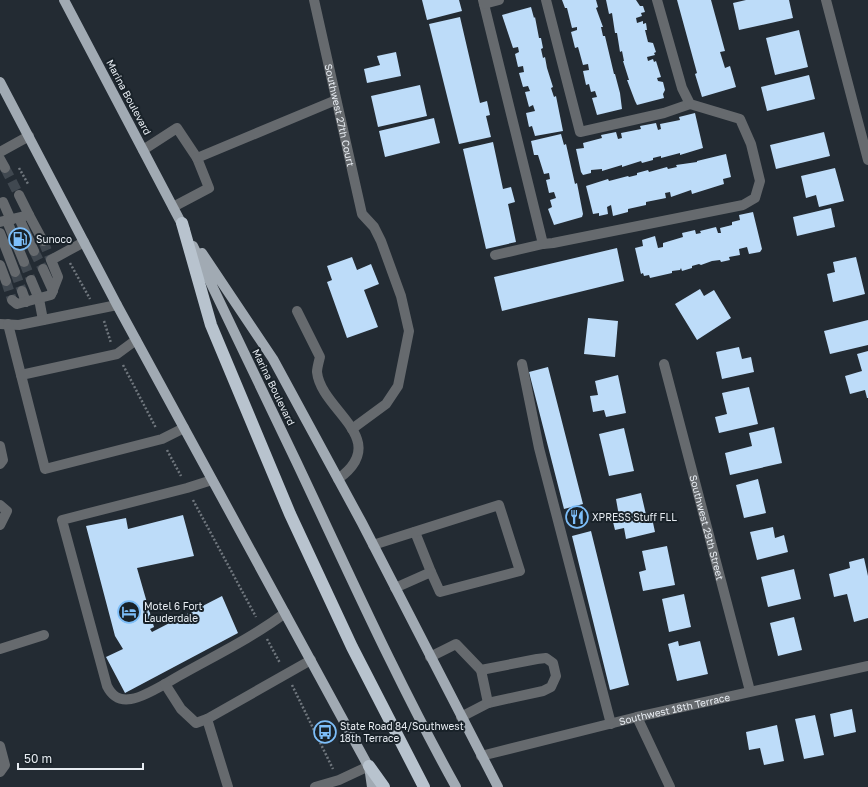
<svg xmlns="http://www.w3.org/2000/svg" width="868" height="787" font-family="'Golos Text',sans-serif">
<rect width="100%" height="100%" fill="#232b33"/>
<!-- building -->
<path fill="#bddcf9" d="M422 0H459L462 11 427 20Z
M562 0H596L598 7 596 8 603 27H601L603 36H605L614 74H615L620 93 622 109 597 115 592 98 597 97 595 91 591 92 589 84 586 85 583 71 589 70 588 64 583 65 578 47 575 48 571 32 577 30V27L572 28 567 8H565Z
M606 0H636L640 6H643L645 12 641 13 642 16 636 18 637 23 643 21V24L646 23 647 30H645L648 42 653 43 656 52 654 53 655 55 647 57 648 61 653 59 654 62 656 61 661 77 657 78 658 81 663 82 665 90 663 94 664 98 637 105 635 101 627 80H629L623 61H624L622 51 620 52 617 33H615L612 13 609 14Z
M677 0H711L725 51 720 52 725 68 730 66 736 87 702 97 695 74 697 73Z
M746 0H789L793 18 739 30 733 3Z
M531 7 534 18 535 17 539 38H541L543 48 541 49 543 58 545 57 547 68 553 87 551 88 554 97 556 96 563 131 535 136 532 126 529 127 526 113 535 111 533 105 529 107 525 92 530 91 528 86 523 87 519 73 524 72 523 66 518 67 515 54 519 52 518 47 513 48 502 15Z
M460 17 480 103 487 101 490 115 486 116 491 137 459 144 429 24Z
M799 30 808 67 775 75 766 38Z
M396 52 401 76 367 83 364 69 380 65 377 56Z
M809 75 815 99 767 111 761 87Z
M420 85 427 116 378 127 371 96Z
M695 113 703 148 680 155V153L661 158V156L653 158V160L642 163 641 161 622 167V165L602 171V169L591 170V173L583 175 581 172 576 149 584 148 583 143 602 138 601 135 616 132 618 139 622 138 621 133 641 129 640 126 656 123 658 130 661 129 660 124 680 120 679 117Z
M434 118 440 143 385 157 379 131Z
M824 132 830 156 776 169 770 145Z
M561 134 564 145 566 144 575 184 577 183 583 214 582 217 554 225 548 209 552 207 550 200 556 198 554 192 549 193 546 180 550 179 549 173 544 174 538 155H534L531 141Z
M493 142 503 189 511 187 515 202 508 204 516 242 486 249 463 149Z
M726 154 731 177 723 179 724 184 692 194 691 190 671 197 670 192 665 193 666 198 646 202V205L628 209V212L613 216 611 205 607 207 608 214 599 216V213L593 214 586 186 608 179 609 181 628 176 629 177 637 175V173L648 170 649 172 667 167 668 169 677 167 676 165 697 162V161Z
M835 168 844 201 819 207 816 195 806 198 801 176Z
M831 208 835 227 797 236 793 217Z
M753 212 762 249 760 252 749 254 747 247 739 249 740 255 729 257 730 260 721 262 720 260 712 261 701 265 699 264 692 266V268L682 271 681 268 680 270 672 271V273L650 278 649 275 644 276 643 273 641 274 635 248 643 246 642 240 655 236 658 248 663 247V243L683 237 682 233 695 230 696 234 701 233 700 231 716 227 718 233H721L720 228 732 225V222L740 220 739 215Z
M617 248 624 281 502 311 494 277Z
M352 257 357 270 371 264 379 284 364 290 378 327 347 338 327 282 332 280 327 266Z
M856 257 865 294 833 302 827 274 835 272 833 262Z
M700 289 704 296 714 290 731 318 697 340 675 304Z
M588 318 618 321 615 357 584 354Z
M868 320V345L830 354 824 331Z
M739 347 742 359 751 357 754 372 722 379 716 352Z
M868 351V398H867L865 390 850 394 845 376 862 371 857 354Z
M548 367 583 504 564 509 529 372Z
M618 375 626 413 606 417 604 410 593 412 590 396 598 395 595 381Z
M749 387 758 424 719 433 715 417 727 414 722 393Z
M774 427 782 463 730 475 725 453 752 446 749 433Z
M624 428 634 471 609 476 599 434Z
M758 479 766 513 744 518 736 485Z
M641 493 647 519 652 518 655 532 626 539 624 528 615 530 612 518 619 516 616 499Z
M183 515 194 556 137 568 154 627 150 629 152 632 222 596 238 633 125 693 106 657 123 649 115 636 86 526 126 518 128 529Z
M773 527 775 538 784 535 788 552 757 560 750 532Z
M591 531 629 685 610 690 572 536Z
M667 546 675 585 643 591 639 572 646 570 642 551Z
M864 558 868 576V618L854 622 847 594 834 597 829 574 850 568 849 562Z
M794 569 801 599 768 607 761 577Z
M684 594 691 627 669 632 662 599Z
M794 617 802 650 778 656 770 623Z
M678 641 679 646 700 641 708 674 677 681 668 644Z
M852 709 856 732 834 737 830 714Z
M815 715 824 755 804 759 795 719Z
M777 725 784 761 764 765 760 748 749 750 746 732Z"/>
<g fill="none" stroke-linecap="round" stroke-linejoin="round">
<!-- minor-tunnel -->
<path stroke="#404850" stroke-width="10" stroke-dasharray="10 5" stroke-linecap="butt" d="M5 168 19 195
M43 241 51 260
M34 251 43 269
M24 262 31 280
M15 272 22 291
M6 281 12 300"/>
<!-- path -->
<path stroke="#70777e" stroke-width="2.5" stroke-dasharray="2 2" stroke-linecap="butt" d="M19 168 28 184
M70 263 90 299
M104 321 111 343
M123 365 156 428
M167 450 181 476
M193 500 256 617
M267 639 280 663
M292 685 333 769"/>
<!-- minor -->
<g stroke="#666a6e" stroke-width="10">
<path id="s1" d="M314 0 362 214 374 227 381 241 401 296 409 331 398 386 386 404 352 429"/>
<path d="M483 0 543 244"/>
<path d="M546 0 580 132 664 113 690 104"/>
<path d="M826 0 868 160"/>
<path d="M484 4 499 0"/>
<path d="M143 150 177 128 197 158 209 188 173 207"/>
<path d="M0 152 29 136"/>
<path d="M197 158 336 100"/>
<path d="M0 159 5 168"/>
<path d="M3 202 11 220"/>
<path d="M29 215 43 241"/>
<path d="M19 218 34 251"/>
<path d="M7 221 24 262"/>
<path d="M0 222 29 215 19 195"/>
<path d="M0 233 15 272"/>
<path d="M495 255 543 244 553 243 743 205 755 198 760 181 751 144 740 119 690 104 682 88 657 0"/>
<path d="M0 265 6 281"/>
<path d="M43 269 53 291"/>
<path d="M31 280 39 299 43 320"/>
<path d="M22 291 26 302"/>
<path d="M12 300 17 304 51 295 58 277 51 260 84 242"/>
<path d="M297 311 320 357C319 361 317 368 317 372 321 411 393 439 338 479"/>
<path d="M0 324 19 325 117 305"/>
<path d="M8 324 45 469 162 439 184 428"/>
<path d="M522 364 539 448 611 724"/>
<path id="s2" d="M664 364 750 691"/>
<path d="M21 375 117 354 136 340"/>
<path d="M0 446 3 460 0 464"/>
<path d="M212 480 187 488 62 520 107 686C112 696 119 701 131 699 142 698 167 683 177 677 214 656 252 638 285 613"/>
<path d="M0 505 7 511 0 525"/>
<path d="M415 532 431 572"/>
<path d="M373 545 499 505 520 571 440 592 431 572 395 588"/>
<path d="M0 649 44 635"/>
<path d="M430 657 456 644 481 670 537 659 546 658 553 663 556 676 551 687 543 691 488 703 461 717"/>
<path d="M481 670 488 703"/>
<path d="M165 684 181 709 196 723 207 719 311 660"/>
<path d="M637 717 670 787"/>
<path d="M207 719 228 787"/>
<path d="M0 746 5 765 0 772"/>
<path id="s3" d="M481 756 637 717 868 666"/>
<path d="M315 787 339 780 369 766"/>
</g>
<!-- major -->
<path stroke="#a1aab3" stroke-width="10" d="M64 0 185 230
M0 82 117 305 372 773
M193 246C227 318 262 389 296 461 348 571 397 681 456 787
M202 253 273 359 362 523 498 787
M369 766 372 787"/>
<!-- highway -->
<path stroke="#b8c3ce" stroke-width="12" d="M182 223 211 325 290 514 352 647 424 787
M369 766 384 787"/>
</g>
<!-- icons -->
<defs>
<g id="fuel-ring" transform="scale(1.15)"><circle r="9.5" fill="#192229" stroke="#7dbef9" stroke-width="1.5"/><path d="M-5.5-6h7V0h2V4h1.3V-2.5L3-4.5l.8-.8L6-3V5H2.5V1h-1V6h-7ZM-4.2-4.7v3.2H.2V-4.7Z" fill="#7dbef9"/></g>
<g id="restaurant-ring" transform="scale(1.15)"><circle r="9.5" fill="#192229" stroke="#7dbef9" stroke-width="1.5"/><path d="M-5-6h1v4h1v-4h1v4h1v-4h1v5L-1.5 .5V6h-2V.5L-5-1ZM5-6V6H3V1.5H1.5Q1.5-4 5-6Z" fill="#7dbef9"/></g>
<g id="hotel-ring" transform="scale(1.15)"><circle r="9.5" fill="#192229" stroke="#7dbef9" stroke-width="1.5"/><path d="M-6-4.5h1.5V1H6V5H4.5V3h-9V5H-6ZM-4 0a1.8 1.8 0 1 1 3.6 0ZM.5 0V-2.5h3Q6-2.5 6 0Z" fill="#7dbef9"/></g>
<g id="bus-ring" transform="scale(1.15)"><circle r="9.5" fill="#192229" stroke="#7dbef9" stroke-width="1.5"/><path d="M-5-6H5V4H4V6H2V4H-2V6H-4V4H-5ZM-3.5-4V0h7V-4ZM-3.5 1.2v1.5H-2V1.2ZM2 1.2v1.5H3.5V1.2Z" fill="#7dbef9"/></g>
</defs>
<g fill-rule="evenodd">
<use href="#fuel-ring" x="20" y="239"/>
<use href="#restaurant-ring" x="577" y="517"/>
<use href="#hotel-ring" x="129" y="612"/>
<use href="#bus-ring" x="325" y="732"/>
</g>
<g text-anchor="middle" stroke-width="4" stroke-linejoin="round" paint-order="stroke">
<!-- street labels -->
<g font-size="10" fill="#e7ecf2" stroke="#192229">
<text transform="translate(129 97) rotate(62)" y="4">Marina Boulevard</text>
<text dy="4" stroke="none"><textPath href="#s1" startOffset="118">Southwest 27th Court</textPath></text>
<text transform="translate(274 387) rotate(64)" y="4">Marina Boulevard</text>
<text dy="4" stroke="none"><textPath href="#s2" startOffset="169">Southwest 29th Street</textPath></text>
<text dy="4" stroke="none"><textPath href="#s3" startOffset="199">Southwest 18th Terrace</textPath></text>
</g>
<!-- poi labels -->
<g font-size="10" fill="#e7ecf2" stroke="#192229" text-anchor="start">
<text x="36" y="243">Sunoco</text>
<text x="592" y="521">XPRESS Stuff FLL</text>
<text x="144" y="610">Motel 6 Fort<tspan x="144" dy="12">Lauderdale</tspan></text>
<text x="340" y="730">State Road 84/Southwest<tspan x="340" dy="12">18th Terrace</tspan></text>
</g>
</g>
<!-- scale -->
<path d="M18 763v6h125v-6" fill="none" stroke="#e7ecf2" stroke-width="2"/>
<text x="24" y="763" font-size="12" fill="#e7ecf2" stroke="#192229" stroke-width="3" paint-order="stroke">50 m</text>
</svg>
